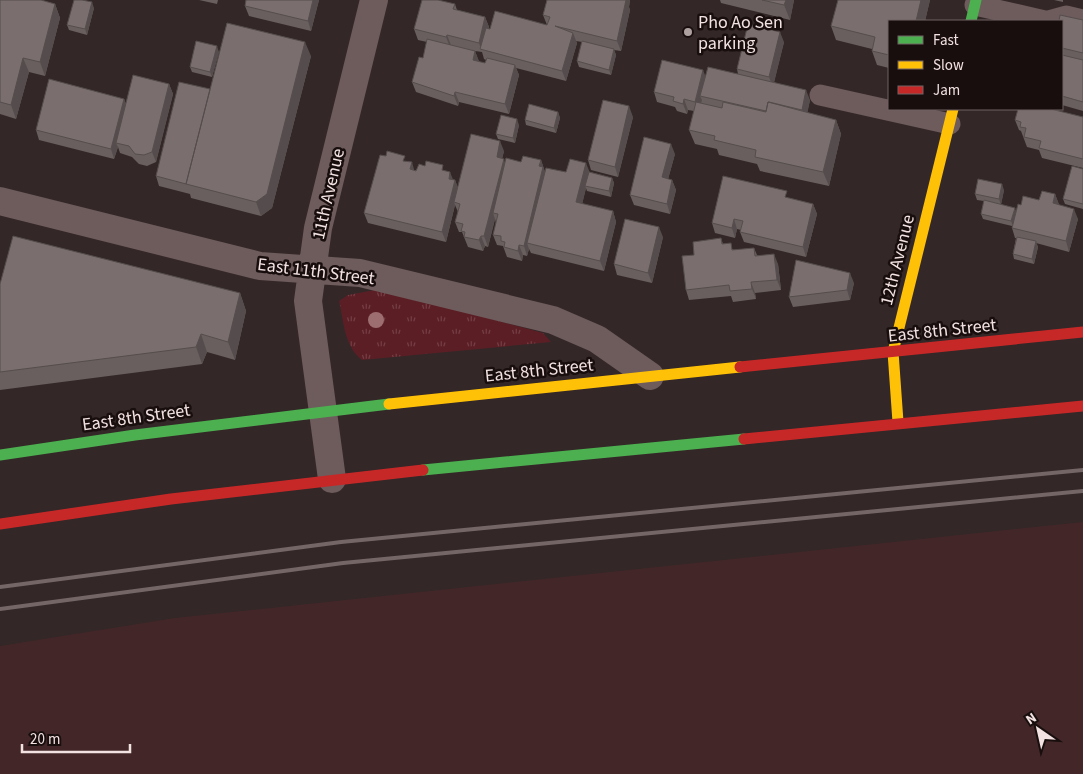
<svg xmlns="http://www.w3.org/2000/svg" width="1083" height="774" font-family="'Source Sans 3',sans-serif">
<defs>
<pattern id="grass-tufts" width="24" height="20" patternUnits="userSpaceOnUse" patternTransform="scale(1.25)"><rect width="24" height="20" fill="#5b1e25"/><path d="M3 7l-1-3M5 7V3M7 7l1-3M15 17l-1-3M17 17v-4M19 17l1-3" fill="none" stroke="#733e44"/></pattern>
</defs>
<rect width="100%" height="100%" fill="#332727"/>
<!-- built -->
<path fill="#432728" d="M1083 522V774H0V646L175 618Z"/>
<!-- grass -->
<path fill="url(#grass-tufts)" d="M380 289 543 333 551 342 362 360C344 346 344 322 339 301L348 295Z"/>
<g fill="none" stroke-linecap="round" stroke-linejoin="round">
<!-- lane -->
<path stroke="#6e5b5c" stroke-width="21" d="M975 5 1045 21
M1048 21 1066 16 1083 20
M820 95 950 124"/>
<!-- street -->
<path stroke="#6e5b5c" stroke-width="28" d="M0 201 260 266 360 273 553 320 597 339 650 376
M332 479 308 301 318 228 374 0"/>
<!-- fast -->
<path stroke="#4caf50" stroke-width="11" d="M971 21 976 0
M0 455 135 435 389 404
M423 470 744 439"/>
<!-- slow -->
<path stroke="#ffc107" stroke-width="11" d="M389 404 740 367
M898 422 893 352 953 109"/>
<!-- jam -->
<path stroke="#c62828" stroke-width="11" d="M740 367 1083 332
M744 439 1083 406
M0 524 171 499 423 470"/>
<!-- rail -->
<path stroke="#746566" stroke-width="4" d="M0 587 341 542 1083 470
M0 609 343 563 1083 491"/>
</g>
<!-- trees -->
<circle fill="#9d6e70" cx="376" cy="320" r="8"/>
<!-- wall -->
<path fill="#695f5f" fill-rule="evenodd" d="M0 0 43 1 55 4 60 18 45 76 29 72 16 119 0 114Z
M199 0H218L217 4Z
M246 0H319L311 31 249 16 245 6Z
M547 0H630L629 7 630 10 621 51 614 50 616 55 611 75 579 67 577 61 582 42 576 41 577 43 566 81 516 68 519 75 509 114 459 102 458 106 416 92 412 82 423 58 427 42 418 40 414 29 455 4 457 10 485 17 489 27 488 29 547 25 543 15ZM475 51 482 52 484 59 486 60 485 63 479 62Z
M720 0H794L790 20 721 3Z
M930 0 925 21H889V68L877 65 872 51V49L836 40 831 26Z
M1054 0H1063V2Z
M94 8 87 35 69 30 67 25Z
M1083 20V111L1062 105V21Z
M784 42 774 82 810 100 807 113 836 120 841 134 829 186 760 171 757 164 719 155 717 149 695 144 689 130 694 111 688 110 687 114 677 111 675 107 657 102 654 92 705 76 738 74 737 69Z
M219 52 212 77 192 72 190 67Z
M311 56 272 208 261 216 191 198 190 194 159 186 156 176 210 89Z
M169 84 173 94 156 162 147 166 139 164 132 157 120 153 118 147 114 159 39 140 36 130 124 99 126 104Z
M558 112 560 118 556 133 526 125 525 120Z
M633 117 618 177 591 170 588 160Z
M1083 117V168L1042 158 1039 150 1027 147 1021 131 1019 130 1015 120Z
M519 125 515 143 498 139 496 134Z
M504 151 502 159 505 163 541 160 545 172H590L612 178 614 183 611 197 587 191 586 188 582 204 613 211 616 222 604 271 531 253 529 249 527 256 523 255 522 261 507 257 503 246 497 245 493 235 496 223 495 219 488 247 485 246 483 251 468 247 462 232H459L455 222 458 212 455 205 446 242 368 223 364 213 407 161 414 170 446 171 453 180H455L458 188Z
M675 154 668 179 672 180 676 190 670 214 634 205 630 195Z
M1083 169V209L1065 204 1063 199Z
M1004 190 1001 204 1016 211 1021 205 1039 200 1055 194 1059 205 1078 219 1069 252 1036 243 1038 247 1034 264 1014 259 1013 254 1016 238H1015L1012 228V226L983 219 981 214 984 201 977 200 975 194Z
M789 198 813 204 817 214 806 257 744 242 740 232 741 230 737 229 735 238 715 233 712 223Z
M663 237 652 283 617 275 614 264Z
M721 238 723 244 734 250 754 248 757 255 778 264 781 290 755 293 756 299 733 302 731 296 689 300 686 290 694 255Z
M0 282 240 293 246 311 235 360 207 352 202 364 0 390Z
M854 283 850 300 793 307 789 297Z"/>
<!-- shaded-wall -->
<path fill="#554d4d" d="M313 0H319L311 31 308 21Z
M626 0H630L629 7 630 10 621 51 617 41Z
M786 0H794L790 20 784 5Z
M921 0H930L925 21H916Z
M92 2 94 8 87 35 85 29Z
M55 4 60 18 45 76 40 62Z
M485 17 489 27 483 50 481 49 479 43Z
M780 32 784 42 773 87 769 77Z
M573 33 577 43 566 81 562 71Z
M447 35 451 45 450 47 446 37Z
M305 42 311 56 272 208 261 216 256 202Z
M217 46 219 52 212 77 210 72Z
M614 49 616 55 611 75 609 70Z
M475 51 479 61 476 70 473 60Z
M23 58 29 72 16 119 11 105Z
M515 65 519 75 509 114 505 104Z
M703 70 707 80 700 96 702 100 699 112 695 102Z
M169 84 173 94 156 162 152 152Z
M806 90 810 100 806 120 802 110Z
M455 92 459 102 458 106 454 96Z
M124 99 128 109 116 143 118 147 114 159 111 149Z
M684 99 688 110 687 114 683 104Z
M629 106 633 117 618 177 615 167Z
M558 112 560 118 556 133 554 128Z
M517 119 519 125 515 143 513 138Z
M836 120 841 134 829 186 823 172Z
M500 141 504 151 500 167 497 157Z
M671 144 675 154 666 187 662 177Z
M504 159 507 169 493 213 495 219 488 247 484 236Z
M541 160 547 178 527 243 529 249 527 256 524 246Z
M412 162 415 173 410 169Z
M586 163 590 173 585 186 586 188 580 213 576 202Z
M450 172 454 182 449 179Z
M612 178 614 183 611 197 609 191Z
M455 180 459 191 454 202 455 205 446 242 442 232Z
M672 180 676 190 670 214 667 204Z
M1002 184 1004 190 1001 205 999 199Z
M1055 194 1059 204 1057 214 1053 203Z
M813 204 817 214 806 257 803 247Z
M1015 208 1017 213 1013 226 1011 221Z
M1074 209 1078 219 1069 252 1066 241Z
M613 211 616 222 604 271 600 261Z
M734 219 737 229 735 238 732 228Z
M659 227 663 237 652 283 648 273Z
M481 236 485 246 483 251 479 240Z
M1036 241 1038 247 1034 264 1032 259Z
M519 245 523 255 522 261 518 251Z
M774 254 778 264 781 290 777 280Z
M850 273 854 283 850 300 847 290Z
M751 282 755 293 756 299 752 289Z
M240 293 246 311 235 360 228 342Z
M201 334 207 352 202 364 196 347Z"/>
<!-- building -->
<path fill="#7a6e6e" stroke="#554d4d" d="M0 0H41L55 4 40 62 23 58 11 105 0 102Z
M74 0H82L92 2 85 29 67 25Z
M246 0H313L308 21 245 6Z
M422 0H438L455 4 453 9 485 17 479 43 447 35 446 37 414 29Z
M547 0H626L617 41 555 26 573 33 562 71 480 49 486 28 490 29 495 11 547 25 550 17 543 15Z
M762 0H786L784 5Z
M838 0H921L916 21H889V55L872 51 875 37 831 26Z
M1060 15 1083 20V53L1062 48V21H1059Z
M227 23 305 42 267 194 256 202 186 184Z
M748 24 780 32 769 77 737 69Z
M427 39 475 51 473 60 485 63 487 58 515 65 505 104 455 92 454 96 412 82 419 57 423 58Z
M196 41 217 46 210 72 190 67Z
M582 41 614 49 609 70 577 61Z
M1062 55 1083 60V102L1062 96Z
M662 60 703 70 695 102 684 99 683 104 673 101 674 97 654 92Z
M708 67 806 90 802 110 769 102H768L766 111 700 96Z
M133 75 169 84 152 152 144 155 135 154 129 146 116 143Z
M49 79 124 99 111 149 36 130Z
M179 82 210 89 186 184 156 176Z
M603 100 629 106 615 167 588 160Z
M696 102 722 108 723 102 766 112 768 102 836 120 823 172 755 157 756 150 714 140 715 136 689 130Z
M529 104 558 112 554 128 525 120Z
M1018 109H1051L1083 117V159L1039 148 1041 141 1024 137 1026 128 1020 127 1021 122 1015 120Z
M501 115 517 119 513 138 496 134Z
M471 134 500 141 497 157 504 159 484 236H481L479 240 464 237 465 232 461 231 463 224 455 222 460 204 454 202Z
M644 137 671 144 662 177 672 180 667 204 630 195Z
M387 151 405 156 403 161 412 162 410 169 416 171 419 164 425 166 426 161 443 165 442 170 450 172 449 179 455 180 442 232 364 213 380 155 386 156Z
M523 156 541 160 539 166 543 167 524 246 519 245 518 251 504 247 505 242 501 241V236L493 235 498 214 493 213 506 158 521 162Z
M570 159 586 163 576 202 613 211 600 261 527 243 546 168 566 172Z
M1072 166 1083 169V204L1063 199Z
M589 172 612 178 609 191 585 186Z
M723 176 787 191 785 197 813 204 803 247 740 232 743 221 734 219 732 228 712 223Z
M978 179 1002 184 999 199 975 194Z
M1042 191 1055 194 1053 203 1074 209 1066 241 1012 228 1018 204 1021 205 1023 196 1039 200Z
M984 200 1015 208 1011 221 981 214Z
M625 219 659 227 648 273 614 264Z
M13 236 240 293 228 342 201 334 196 347 0 372V284Z
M1017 237 1036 241 1032 259 1013 254Z
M721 238 722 244 731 243 732 250 754 248 755 256 774 254 777 280 751 282 752 289 730 291 729 285 686 290 682 256 694 255 693 242Z
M796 260 850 273 847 290 789 297Z"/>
<!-- markers -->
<circle fill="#b0a1a1" stroke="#190e0e" stroke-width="2" cx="688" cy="32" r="5"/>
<g text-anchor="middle" stroke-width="5" stroke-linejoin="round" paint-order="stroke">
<!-- poi labels -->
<g font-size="18" fill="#f3e2e2" stroke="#190e0e" text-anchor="start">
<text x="698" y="28">Pho Ao Sen<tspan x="698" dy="21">parking</tspan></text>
</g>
<!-- street labels -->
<g font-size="18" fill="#f3e2e2" stroke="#190e0e">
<text transform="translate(328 194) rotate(-77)" y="6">11th Avenue</text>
<text transform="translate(897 260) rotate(-76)" y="6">12th Avenue</text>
<text transform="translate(316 271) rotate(7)" y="6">East 11th Street</text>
<text transform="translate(942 330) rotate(-6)" y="6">East 8th Street</text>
<text transform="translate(539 370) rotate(-6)" y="6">East 8th Street</text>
<text transform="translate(136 417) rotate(-8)" y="6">East 8th Street</text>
</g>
</g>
<!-- legend -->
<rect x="888" y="20" width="175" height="90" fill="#190e0e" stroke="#706363"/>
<rect x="898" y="36" width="25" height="8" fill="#4caf50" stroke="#706363"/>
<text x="933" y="45" font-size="15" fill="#f3e2e2">Fast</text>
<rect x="898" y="61" width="25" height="8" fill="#ffc107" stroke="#706363"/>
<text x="933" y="70" font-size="15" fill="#f3e2e2">Slow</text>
<rect x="898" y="86" width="25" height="8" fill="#c62828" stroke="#706363"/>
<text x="933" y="95" font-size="15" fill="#f3e2e2">Jam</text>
<!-- north arrow -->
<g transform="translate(1038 729) rotate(326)" stroke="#190e0e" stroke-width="4" paint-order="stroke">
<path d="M0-4L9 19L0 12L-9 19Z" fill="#f3e2e2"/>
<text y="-8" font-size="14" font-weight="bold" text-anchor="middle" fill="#f3e2e2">N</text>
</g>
<!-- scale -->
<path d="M22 744v8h108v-8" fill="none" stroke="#f3e2e2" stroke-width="2.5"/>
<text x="30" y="744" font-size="15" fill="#f3e2e2" stroke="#190e0e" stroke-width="4" paint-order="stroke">20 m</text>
</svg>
